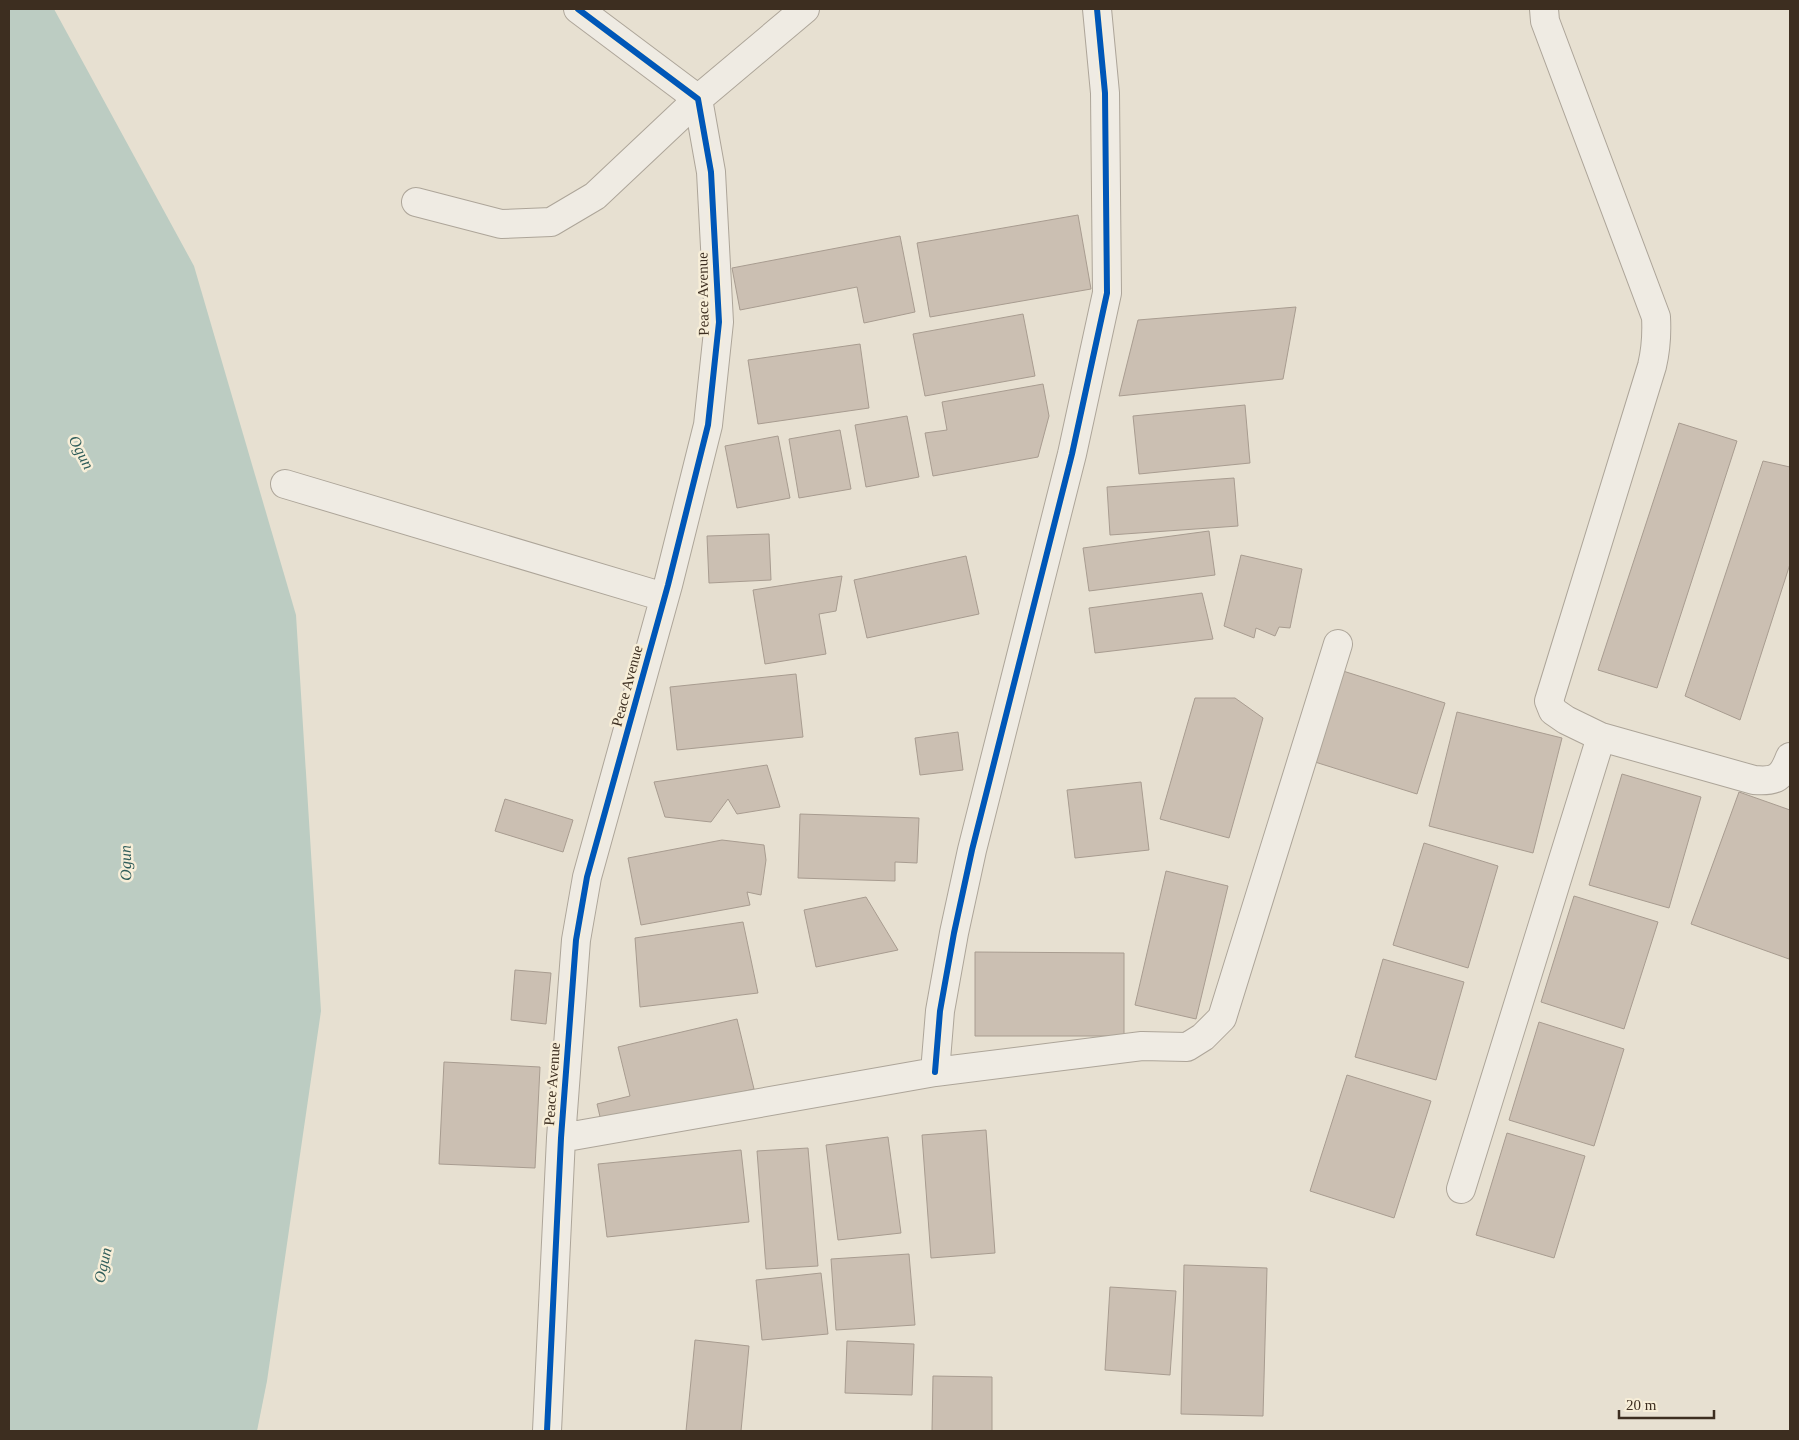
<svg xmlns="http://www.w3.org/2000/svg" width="1799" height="1440" font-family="Georgia,serif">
<rect width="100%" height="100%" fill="#e7e0d1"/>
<!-- water -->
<path fill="#bcccc2" d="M9 9H54L194 266 296 615 321 1011 267 1381 257 1431H9Z"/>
<!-- building -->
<path fill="#cbbfb2" stroke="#a89c90" d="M1078 215 1091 289 930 317 917 243Z
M900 236 915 312 864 323 857 287 740 310 732 268Z
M1296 307 1283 379 1119 396 1138 320Z
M1023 314 1035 376 925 396 913 334Z
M860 344 869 408 758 424 748 360Z
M1043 384 1049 416 1038 457 933 476 925 433 947 430 942 402Z
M1245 405 1250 463 1139 474 1133 416Z
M907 416 919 477 866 487 855 425Z
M1679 423 1737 441 1657 688 1598 670Z
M840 430 851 489 799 498 789 439Z
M778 436 790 498 737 508 725 446Z
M1763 461 1790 467V564L1740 720 1685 696Z
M1234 478 1238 526 1110 535 1107 487Z
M1209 531 1215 575 1089 591 1083 548Z
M769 534 771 580 709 583 707 536Z
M1241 555 1302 569 1290 628 1279 627 1275 636 1256 628 1254 638 1224 626Z
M966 556 979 614 867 638 854 580Z
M842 576 836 611 819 614 826 654 765 664 753 590Z
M1202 593 1213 639 1095 653 1089 608Z
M1343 671 1445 703 1417 794 1315 762Z
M796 674 803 737 677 750 670 687Z
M1195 698H1235L1263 718 1229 838 1160 819Z
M1457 712 1562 738 1533 853 1429 826Z
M958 732 963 770 920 775 915 738Z
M767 765 780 807 737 814 728 799 711 822 665 817 654 782Z
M1622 774 1701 797 1669 908 1589 885Z
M1141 782 1149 850 1075 858 1067 790Z
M1739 792 1790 810V955L1789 959 1691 924Z
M505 799 573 820 563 852 495 831Z
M800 814 919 818 917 863 895 862V881L798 878Z
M722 840 764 845 766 860 761 895 747 892 750 905 641 925 628 858Z
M1424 843 1498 866 1468 968 1393 945Z
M1166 871 1228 886 1196 1019 1135 1005Z
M1574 896 1658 922 1624 1029 1541 1002Z
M866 897 898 950 816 967 804 910Z
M743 922 758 993 640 1007 635 938Z
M975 952 1124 953V1036H975Z
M1383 959 1464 982 1436 1080 1355 1057Z
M515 970 551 973 546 1024 511 1020Z
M737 1019 754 1089 602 1125 597 1104 630 1096 618 1047Z
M1539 1022 1624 1049 1594 1146 1509 1120Z
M444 1062 540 1067 535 1168 439 1164Z
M1347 1075 1431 1101 1394 1218 1310 1191Z
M986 1130 995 1253 931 1258 922 1135Z
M1507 1133 1585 1156 1554 1258 1476 1235Z
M888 1137 901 1233 838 1240 826 1145Z
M808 1148 818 1266 766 1269 757 1151Z
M741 1150 749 1222 607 1237 598 1164Z
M909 1254 915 1325 836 1330 831 1259Z
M1184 1265 1267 1268 1263 1416 1181 1414Z
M821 1273 828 1334 762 1340 756 1280Z
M1110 1287 1176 1291 1170 1375 1105 1370Z
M695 1340 749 1346 741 1431H686Z
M847 1341 914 1344 912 1395 845 1393Z
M933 1376 992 1377V1431H932Z"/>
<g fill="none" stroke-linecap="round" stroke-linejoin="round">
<!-- street casing -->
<g stroke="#ada599" stroke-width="30">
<path id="street" d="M1544 9 1545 21 1656 317C1657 335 1656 349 1652 366L1549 701 1553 711 1566 720 1601 737 1754 780C1776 782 1782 778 1790 757
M416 202 501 224 551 222 595 196 698 99 805 9
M285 484 664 597
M935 1072 940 1011 954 933 972 850 1072 454 1107 293 1105 93 1097 9
M561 1138 935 1072 1142 1046 1187 1047 1203 1037 1222 1018 1338 644
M1461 1189 1601 737
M547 1431 561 1138 576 940 587 877 668 585 708 425 719 322 711 172 698 99 578 9"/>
</g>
<!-- street -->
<use href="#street" stroke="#efebe3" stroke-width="28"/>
<!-- cycleway casing -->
<g stroke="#f7eed8" stroke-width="9">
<path id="cycleway" d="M935 1072 940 1011 954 933 972 850 1072 454 1107 293 1105 93 1097 9
M547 1431 561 1138 576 940 587 877 668 585 708 425 719 322 711 172 698 99 578 9"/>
</g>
<!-- cycleway -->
<use href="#cycleway" stroke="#0057b8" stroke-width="6"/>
</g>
<g text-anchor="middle" stroke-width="5" stroke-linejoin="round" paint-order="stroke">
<!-- street labels -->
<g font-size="15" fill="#3d2e20" stroke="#f7eed8">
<text transform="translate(703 294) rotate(-91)" y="5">Peace Avenue</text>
<text transform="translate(627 686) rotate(-75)" y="5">Peace Avenue</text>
<text transform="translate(552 1084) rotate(-86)" y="5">Peace Avenue</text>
</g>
<!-- water labels -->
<g font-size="16" font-style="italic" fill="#2f5d5a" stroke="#f7eed8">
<text transform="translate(82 452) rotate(62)" y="6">Ogun</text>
<text transform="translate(125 863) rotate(-91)" y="6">Ogun</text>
<text transform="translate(102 1265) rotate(-78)" y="6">Ogun</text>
</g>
</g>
<!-- border -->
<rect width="1799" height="1440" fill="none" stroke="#3d2e20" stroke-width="20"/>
<!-- scale -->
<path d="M1619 1410v8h95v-8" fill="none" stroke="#3d2e20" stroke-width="2.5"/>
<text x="1626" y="1410" font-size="15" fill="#3d2e20" stroke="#f7eed8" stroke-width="4" paint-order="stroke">20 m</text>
</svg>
